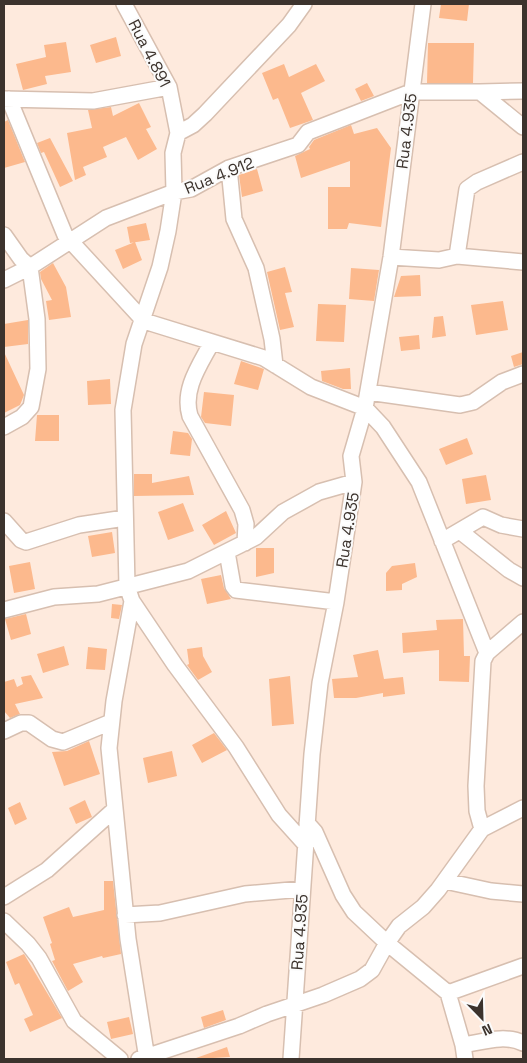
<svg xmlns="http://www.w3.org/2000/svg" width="527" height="1063" font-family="'Space Grotesk',sans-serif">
<rect width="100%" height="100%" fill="#feeadd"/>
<!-- building -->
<path fill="#fcb98d" d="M441 4H469L467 21 439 18Z
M116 37 121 56 96 63 90 45Z
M66 42 71 72 45 76 47 84 23 90 16 64 46 57 44 45Z
M428 43H474L473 83H427Z
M284 64 289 77 316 64 325 81 301 93 313 120 290 128 278 98 273 100 262 73Z
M367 83 374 96 361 101 355 89Z
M139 103 151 127 146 129 157 149 138 160 126 137 103 147 107 157 83 167 86 175 75 180 67 133 92 128 88 110 111 107 113 116Z
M8 120 25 162 4 168V122Z
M351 125 354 134 377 128 391 148 381 227 349 223 347 229H328V187H350V161L301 178 295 156 310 149 309 147 314 140Z
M50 138 73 181 60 187 44 152 41 153 37 143Z
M257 169 263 191 242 197 239 175Z
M146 223 150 240 130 243 127 227Z
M135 242 142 260 123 269 115 250Z
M53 263 66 287 71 317 49 320 46 301 52 300 41 279 40 272Z
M285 267 292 292 285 293 294 327 280 330 267 272Z
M351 268 379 270 374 301 349 299Z
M420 275 421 296 394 297 401 276Z
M503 301 508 330 476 335 471 305Z
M318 304 346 305 344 342 316 341Z
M443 316 446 336 432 338 434 317Z
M28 320V344L4 347V324Z
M419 335 420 349 401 351 399 337Z
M4 352 24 395 20 405 4 413Z
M523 352V364L514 367 511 356Z
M241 361 264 369 258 390 234 384Z
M350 368 351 389H343L322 381 321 371Z
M110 379 111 404 88 405 87 381Z
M204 392 234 395 231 426 205 423 201 417Z
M37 415H59V441H35Z
M173 431 188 433 192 439 190 456 170 454Z
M467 438 473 454 446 465 439 449Z
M134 474H152V483L189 476 194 495 134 496Z
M486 475 491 500 466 504 462 479Z
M183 503 194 531 168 540 158 512Z
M226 511 236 533 214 545 202 525Z
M112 532 115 553 92 557 88 536Z
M256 548H274V573L256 577Z
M30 562 35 589 14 593 9 566Z
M415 563 417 577 402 584V590L386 591V573L392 566Z
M221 575 224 588 231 599 207 604 201 579Z
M112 604 122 605 119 619 111 618Z
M26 614 31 634 11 640 5 619Z
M463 619 464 656H470L469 682 439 681V650L403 653 402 633 437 630 436 620Z
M64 646 69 665 43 673 37 654Z
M88 647 107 649 105 670 86 669Z
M202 647 203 656 212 672 198 680 187 665 189 664 187 649Z
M378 650 384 679 403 677 405 694 383 697V693L356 698H334L332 679 358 677 353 655Z
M31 675 43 698 15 704 20 714 10 718 4 711V682L14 679 17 687 23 684 21 677Z
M290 676 294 724 272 726 269 679Z
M214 733 227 750 202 763 192 745Z
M89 741 100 774 64 786 52 752 67 751Z
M172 751 177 776 148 783 143 758Z
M85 800 92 817 76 824 69 808Z
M20 802 27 819 15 825 8 808Z
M104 881H113L121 954 103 958 102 956 73 964 83 982 68 991 52 961 55 960 50 944 52 943 43 917 69 907 73 917 104 910Z
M24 954 62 1018 30 1032 24 1019 33 1015 19 983 15 985 6 962Z
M223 1010 226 1020 204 1028 201 1017Z
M129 1017 133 1034 111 1039 107 1022Z
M227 1047 230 1057 196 1059V1058Z"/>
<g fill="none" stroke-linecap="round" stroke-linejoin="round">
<!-- minor casing -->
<g stroke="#d7bfb0" stroke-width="18">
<path id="minor" d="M124 4 169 87 178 133 173 153 174 192 168 231 160 267 134 344 123 410 127 586 132 601 175 665 236 747 279 815 306 845
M480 92 523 91
M4 99 93 101 169 87
M9 99 65 235 144 321 264 358 311 387 365 408 383 427 419 482 487 653
M178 133 193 125 205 114 289 25 304 4
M229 168 234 219 256 268 272 339 275 365
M4 235 21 259 30 267 37 319 38 369 31 407 22 417 4 427
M457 256 467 189 477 182 523 162
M391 257 439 260 457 256 523 262
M4 280 30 267 106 218 174 192 191 189 229 168 298 145 308 132 411 92H480L523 127
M212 342C200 365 182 389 190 416L242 510 246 524 245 543
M368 392 460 405 473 402 502 382 523 374
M4 521 21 540 26 542 79 525 125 518
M461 532 509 570 523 578
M442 541 483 517 501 525 523 529
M227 552 233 586 236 590 336 602
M132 601 114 701 109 748 128 939 147 1059
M4 610 54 597 98 594 188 571 256 537 283 512 319 492 354 482
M4 731 21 723H29L52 739 63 742 111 722
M307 823 315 832 343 895 354 912 387 943 448 993 463 1045 465 1059
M482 829 477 811 476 786 483 661 487 653 523 622
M445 881 491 891 523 894
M4 897 47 870 115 809
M125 915 160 913 245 894 302 889
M4 921 28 944 39 958 74 1021 120 1059
M448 993 523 966
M463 1045C483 1042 504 1034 523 1043
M139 1059 239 1026 267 1014 323 995 360 979 372 970 387 943 399 926 423 907 438 890 482 829 523 808
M291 1059 312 754 320 683 336 602 354 482 351 456 365 408 391 257 423 4"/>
</g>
<!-- minor -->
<use href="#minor" stroke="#fff" stroke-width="15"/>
</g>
<g text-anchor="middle" stroke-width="4" stroke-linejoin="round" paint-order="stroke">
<!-- street labels -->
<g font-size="16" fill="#3c332d" stroke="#fbfbfb">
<text transform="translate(150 53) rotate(63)" y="6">Rua 4.891</text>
<text transform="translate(406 131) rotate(-83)" y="6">Rua 4.935</text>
<text transform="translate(219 175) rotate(-22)" y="6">Rua 4.912</text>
<text transform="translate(347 530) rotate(-81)" y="6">Rua 4.935</text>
<text transform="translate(299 932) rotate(-86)" y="6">Rua 4.935</text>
</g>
</g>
<!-- border -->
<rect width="527" height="1063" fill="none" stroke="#3c332d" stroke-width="10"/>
<!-- north arrow -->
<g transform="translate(482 1018) rotate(157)" stroke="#fbfbfb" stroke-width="4" paint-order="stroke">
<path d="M0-4L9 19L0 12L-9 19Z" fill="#3c332d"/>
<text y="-8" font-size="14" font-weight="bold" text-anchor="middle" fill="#3c332d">N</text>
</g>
</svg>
